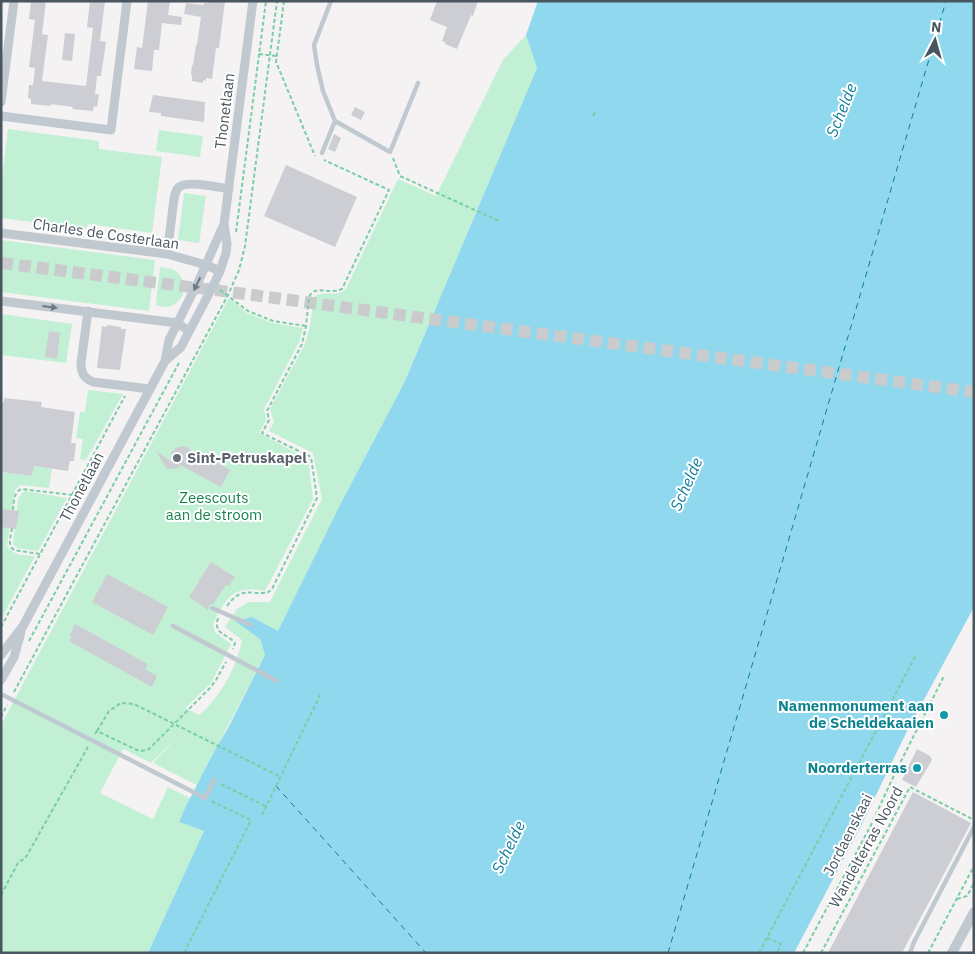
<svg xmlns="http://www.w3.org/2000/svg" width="975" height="954" font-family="'IBM Plex Sans',sans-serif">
<rect width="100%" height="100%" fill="#f4f2f2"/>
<!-- green -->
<path fill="#c2f0d4" d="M526 35 537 68 405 381 340 505 278 631 252 617 236 621 260 639 265 655 197 785 153 763 179 735 151 763 123 749 100 793 153 819 168 787 190 798 179 822 204 831 148 953H1V725L229 298 247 313 272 323 303 328 299 342 264 409 266 420 259 433 308 459 313 499 265 591C233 585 226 597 213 624L215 632 231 644 211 683 185 708 199 715C204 711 209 706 213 701 227 684 238 661 242 640L225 627 237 609 249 602H270L322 499 313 453 269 431 274 422 270 409 305 344 310 326 314 297C324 289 335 299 346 289L398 179 436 196 503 60Z
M8 129 99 141V149L162 157 152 233 88 224 86 229 1 218V185Z
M159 130 203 136 200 157 156 151Z
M184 193 206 196 199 243 178 240Z
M1 240 155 260 149 311 1 292Z
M160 267C164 268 168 268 172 269 190 277 187 304 167 307 164 307 159 306 156 305Z
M1 314 72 324 66 363 1 355Z
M88 390 123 394 86 460 80 459 83 439 76 438 80 412H85Z
M34 466 52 469 49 488 21 485 18 487 15 490 7 546C13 556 25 555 35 556L1 619V472L32 476Z
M25 491 67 498 38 551 17 548 13 544 18 499 22 493Z"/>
<!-- water -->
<path fill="#8fd8ed" d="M538 1H974V607L907 731 861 826 794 953H148L204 831 179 822 186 806 216 748 227 730 265 655 260 639 235 621 252 617 278 631 340 505 405 381 537 68 526 35Z"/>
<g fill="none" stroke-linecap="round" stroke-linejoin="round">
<!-- ferry -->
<path stroke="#0d7e9f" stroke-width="1" stroke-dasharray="6 5" stroke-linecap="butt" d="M276 786 426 953
M668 953 946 1"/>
</g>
<!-- building -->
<path fill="#ccced4" d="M31 1H46L42 34 48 35 42 81 86 86 93 28 87 27 90 1H105L100 41 106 42 101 76H97L95 94H99L97 107 94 106 93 111 72 109 73 107 51 104V106L31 104V99L28 98 29 85H33L35 68 29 67 35 20 29 19Z
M148 1H170L168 15 182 17 181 25 162 23 159 50H154L152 71 134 69 137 47 142 48Z
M209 1H225L219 48H216L212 79 206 78V81L203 80V83L192 81V75H191L192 65H193L196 45H197L201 17 184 14 186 3 203 5 204 3H209Z
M437 1H478L473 16 471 15 457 49 445 44V42L442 41 447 27 430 20Z
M65 33 75 34 72 61 62 60Z
M153 95 205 102 204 122 161 116V113L149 112Z
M355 107 365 112 361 120 351 115Z
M334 134 341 138 335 152 328 149Z
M286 165 357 197 335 247 264 216Z
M107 325 121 327V329H126L120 370 97 368 102 326 107 327Z
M49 331 60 333 57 359 45 357Z
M4 398 42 402 41 407 75 412 71 443H76L74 461H70L68 471 34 466 32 476 1 472V402H4Z
M183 446 189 448 196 458 199 453 230 470 221 487 180 465 178 466 181 468 167 469 156 451 172 462 171 452 175 450V448Z
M1 509 19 511 16 529 1 527Z
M211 562 235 577 229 586 226 585 213 604 209 605 208 610 189 597 199 582H198Z
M107 574 168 607 153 635 92 602Z
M75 624 148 664 145 669 157 676 152 687 69 641 72 637 69 636Z
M917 749 930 756 932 760 916 787 902 780Z
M913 792 971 823 902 953H828Z"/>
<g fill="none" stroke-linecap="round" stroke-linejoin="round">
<!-- secondary-tunnel -->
<path stroke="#c9cbcd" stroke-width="12" stroke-dasharray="12 6" stroke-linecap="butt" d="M1 263 238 293 974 392"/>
<!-- path -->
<path stroke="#79cea6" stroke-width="2" stroke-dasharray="4 2.5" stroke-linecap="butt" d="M284 1 276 62 315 156
M259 54 276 56
M593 116 595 112
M393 158 400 176 499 221
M236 232 266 1
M220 290 248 311 273 321 306 326
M13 510C14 503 13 493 21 489L72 495
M12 528C11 536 7 545 14 550L40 554
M227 606C241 587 248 594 267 593L272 589 317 498 311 457 262 433 269 420 267 411 302 344 306 326 309 297C315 286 323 292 333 291 337 291 339 290 342 289L389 190 324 160
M218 618C213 635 227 633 235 643L233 649
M1 627 125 396
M29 641 180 361
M14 692 228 295 239 270 245 246 277 1
M1 717 7 705
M97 731 109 711 121 703 134 704 281 777
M95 734 97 731 137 750 141 751 149 749 210 688 216 680 226 662
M221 784 265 806
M262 815 320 695
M1 895 18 863 26 857 88 747
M957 899 967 896 974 883
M767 938 781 944 777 953
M184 953 251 820 211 801
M759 953 916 655
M803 953 871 825 896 771 944 676
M821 953 910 787 972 819
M928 953 974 866"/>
<!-- service -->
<path stroke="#c0c9d0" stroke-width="4.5" d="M331 1 314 45 317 65 323 91 335 121 390 152 418 83
M322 153 335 121
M212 608 251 625
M173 626 277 681
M1 694 205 798 214 780
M910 953 914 942 974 827"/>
<!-- minor -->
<path stroke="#c0c9d0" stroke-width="9" d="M1 102 14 1
M1 116 111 130 127 1
M1 233 167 254 206 265 220 271
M167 254 174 199C175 194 176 188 181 186 189 181 219 187 229 189
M1 301 177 323 189 331
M88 311 81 363C81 373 84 378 93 382L150 389
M165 361 169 340 199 280 224 224
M1 655 23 626 165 361 181 347 213 286 220 271 226 253 227 244 224 224 253 1
M1 680 14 657 21 632"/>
<!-- tertiary -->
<path stroke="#c0c9d0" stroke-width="10" d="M952 953 974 912"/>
</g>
<!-- one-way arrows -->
<defs><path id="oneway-solid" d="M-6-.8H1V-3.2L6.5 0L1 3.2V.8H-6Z" transform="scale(1.25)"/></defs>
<g fill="#6d7881">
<use href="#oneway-solid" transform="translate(197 284) rotate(116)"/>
<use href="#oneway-solid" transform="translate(50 307) rotate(7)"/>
</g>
<!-- markers -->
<circle fill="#6b7280" stroke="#fff" stroke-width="2" cx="177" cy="458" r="5"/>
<g fill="#0f9aa8" stroke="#fff" stroke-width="2">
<circle cx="944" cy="715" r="5"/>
<circle cx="917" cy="768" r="5"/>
</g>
<g text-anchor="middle" stroke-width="4" stroke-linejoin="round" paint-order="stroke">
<!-- street labels -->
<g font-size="15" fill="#49555f" stroke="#fff">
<text transform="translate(225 111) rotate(-83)" y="5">Thonetlaan</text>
<text transform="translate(106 234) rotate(8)" y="5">Charles de Costerlaan</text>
<text transform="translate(82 487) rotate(-62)" y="5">Thonetlaan</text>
<text transform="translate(848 835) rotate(-63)" y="5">Jordaenskaai</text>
<text transform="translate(866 847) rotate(-61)" y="5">Wandelterras Noord</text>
</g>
<!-- worship labels -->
<g font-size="15" font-weight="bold" fill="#5b616d" stroke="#fff" text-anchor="start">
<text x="187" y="463">Sint-Petruskapel</text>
</g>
<!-- park labels -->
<g font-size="15" fill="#18834f" stroke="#fff">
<text x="214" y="503">Zeescouts<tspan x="214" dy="17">aan de stroom</tspan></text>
</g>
<!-- culture labels -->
<g font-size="15" font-weight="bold" fill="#0d838f" stroke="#fff" text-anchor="end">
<text x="934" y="711">Namenmonument aan<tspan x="934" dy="17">de Scheldekaaien</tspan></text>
<text x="907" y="773">Noorderterras</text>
</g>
<!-- water labels -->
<g font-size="16" font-style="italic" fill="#0d7e9f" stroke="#fff">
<text transform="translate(841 110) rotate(-68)" y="6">Schelde</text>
<text transform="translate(686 484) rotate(-66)" y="6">Schelde</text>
<text transform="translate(508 847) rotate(-64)" y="6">Schelde</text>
</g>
</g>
<!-- border -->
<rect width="975" height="954" fill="none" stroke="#49555f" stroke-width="5"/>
<!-- north arrow -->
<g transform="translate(935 40) rotate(6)" stroke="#ffffff" stroke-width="4" paint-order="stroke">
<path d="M0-4L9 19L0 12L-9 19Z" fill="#49555f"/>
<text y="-8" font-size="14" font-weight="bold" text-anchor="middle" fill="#49555f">N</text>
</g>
</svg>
